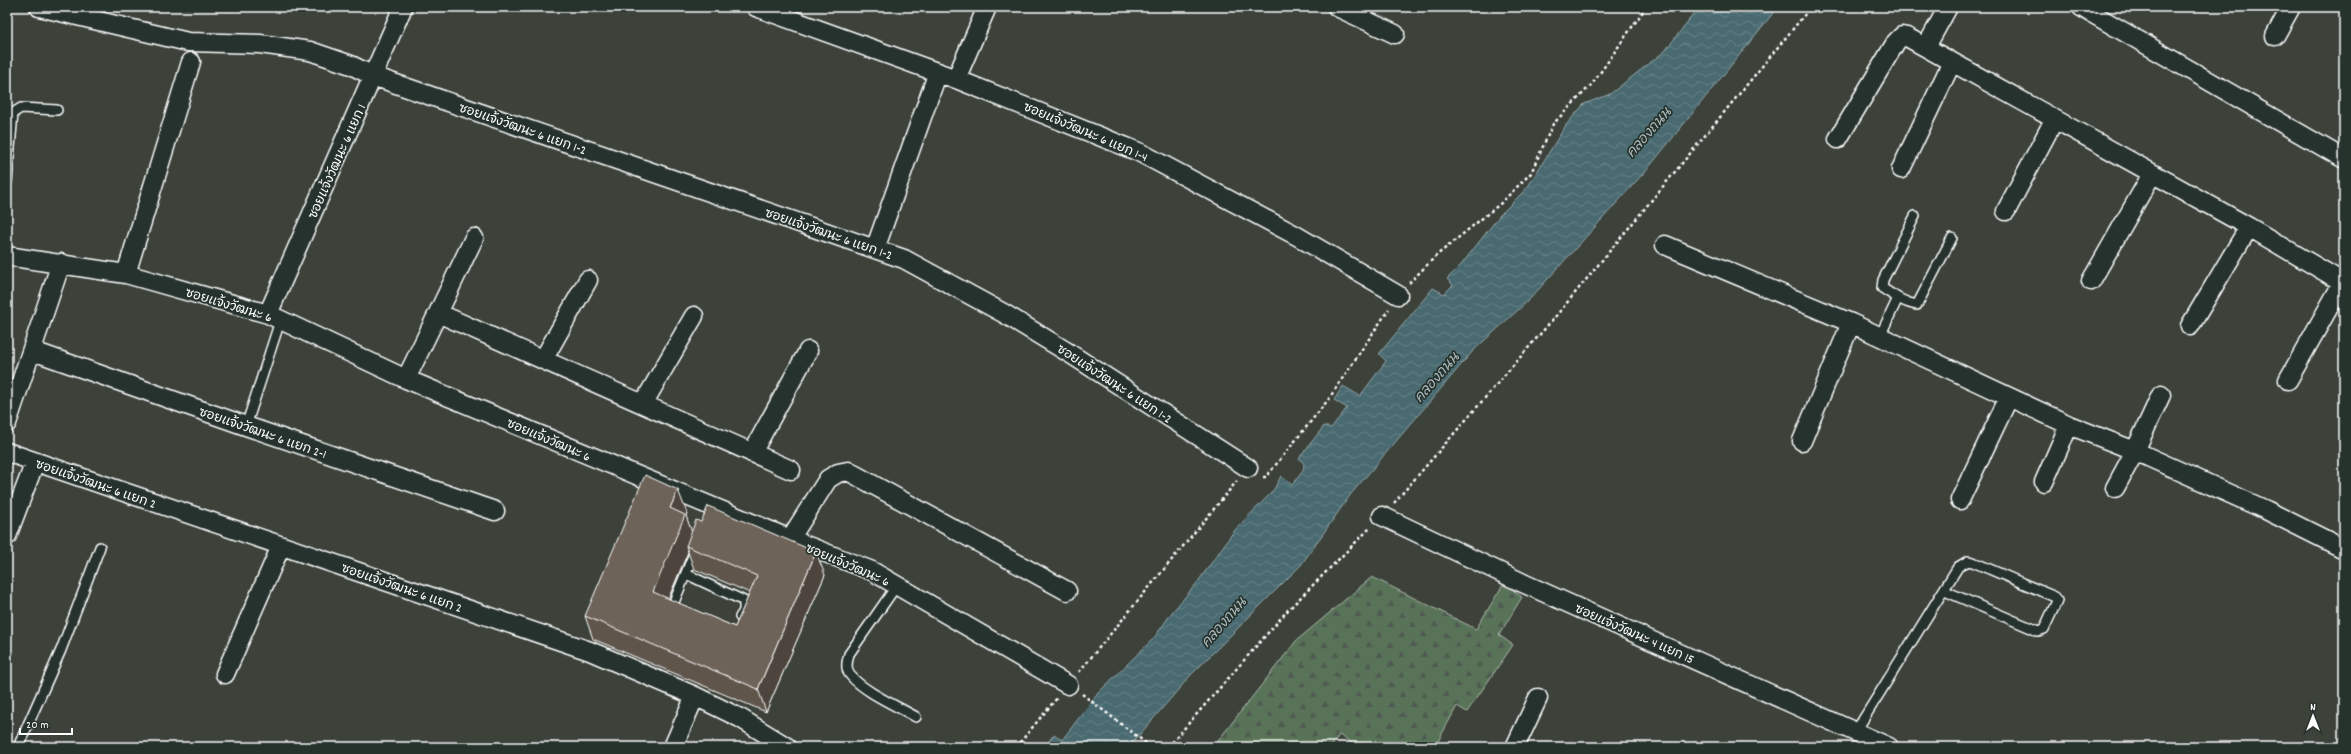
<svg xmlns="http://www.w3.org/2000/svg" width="2351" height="754" font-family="Dekko,'Playpen Sans Thai',sans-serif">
<defs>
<pattern id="forest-firs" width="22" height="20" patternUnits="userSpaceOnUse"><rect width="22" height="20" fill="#587359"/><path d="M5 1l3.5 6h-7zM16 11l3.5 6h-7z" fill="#505a51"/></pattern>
<pattern id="water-waves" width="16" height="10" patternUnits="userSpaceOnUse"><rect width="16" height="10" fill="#4a6b71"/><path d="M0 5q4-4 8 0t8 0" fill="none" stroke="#658186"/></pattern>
</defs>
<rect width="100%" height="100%" fill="#3c413a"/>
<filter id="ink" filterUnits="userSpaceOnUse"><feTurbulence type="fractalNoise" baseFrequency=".025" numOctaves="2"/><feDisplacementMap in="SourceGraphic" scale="8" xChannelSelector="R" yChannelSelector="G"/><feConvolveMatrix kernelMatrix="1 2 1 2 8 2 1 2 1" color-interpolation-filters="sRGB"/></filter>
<g filter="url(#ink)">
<!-- forest -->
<path fill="url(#forest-firs)" stroke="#acb9ac" d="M1372 577 1476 629 1504 583 1522 597 1499 635 1513 645 1467 712 1457 706 1435 747H1359L1339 735 1331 747H1213L1296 641Z"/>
<!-- water -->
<path fill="url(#water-waves)" stroke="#92a6aa" d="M1699 7H1778L1650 166 1529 300 1473 351 1351 494 1301 565 1190 676 1129 747H1045L1054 734 1062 740 1098 693 1154 638 1173 611 1197 583 1234 531 1273 491 1281 476 1292 485 1303 471 1304 464 1299 458 1324 426 1331 428 1347 408 1334 400 1343 386 1360 396 1386 361 1379 354 1433 288 1444 294 1453 285 1447 279 1461 265 1500 215 1527 188 1566 125 1584 104 1610 94 1665 51Z"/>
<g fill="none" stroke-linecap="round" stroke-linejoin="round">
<!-- service casing -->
<g stroke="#fff" stroke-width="12">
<path id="service" d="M7 182 13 113 21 108 57 110
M1915 216 1883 280 1882 288C1893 295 1904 303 1917 305L1952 238
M1880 336 1898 298
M246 426 280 321
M686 574 744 601V611L740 617
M897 585 849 654C847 661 845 669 850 675 864 692 897 706 916 717
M676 611 672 607 695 551
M1856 731 1958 567 1968 561 1973 562 2055 597 2057 601 2044 629 2038 631 1945 591
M18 747 61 650 100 547"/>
</g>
<!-- minor casing -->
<g stroke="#fff" stroke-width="21">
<path id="minor" d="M39 7 188 42 260 44 310 51 351 65 373 76 904 259 1005 314 1069 353 1248 468
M756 7 956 79 1139 152 1297 236 1398 295
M1337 7 1395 34
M2081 7 2344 159
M2275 36 2291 7
M1926 47 1948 7
M956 79 987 7
M1838 139 1896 42 1902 36 1907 37 2249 227 2344 283
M1901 169 1952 62
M2006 211 2054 120
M1665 245 1851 323 2069 425 2135 451 2266 510 2344 549
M875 249 938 72
M7 256 126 274 268 314 406 379 790 539 872 571 1068 685
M126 274 191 62
M2091 281 2152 174
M438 313 474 238
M268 314 403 7
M2190 326 2249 227
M33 351 246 426 495 511
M543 360 588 280
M406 379 438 313 791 470
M2288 380 2343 282
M643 404 694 316
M7 423 61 263
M1802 441 1851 323
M7 452 590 651 695 696 740 718 787 747
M752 453 808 351
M2044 482 2069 425
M2115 488 2135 451 2161 395
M1960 500 2009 397
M1382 516 1525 584 1889 747
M7 536 35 462
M790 539 828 479 838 473 848 471 1067 591
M225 674 281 546
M673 747 695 696
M1515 747 1538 698"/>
</g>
<!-- path -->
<path stroke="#fff" stroke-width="2.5" stroke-dasharray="3 3" stroke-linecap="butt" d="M1409 283 1437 255 1501 203 1531 173 1553 124 1593 83 1646 7
M1263 477H1266L1328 400 1389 309
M1394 503 1561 310 1811 7
M1079 672 1237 481
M1082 694 1151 747
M1016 747 1057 698
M1168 747 1288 610 1370 528"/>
<!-- service -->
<use href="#service" stroke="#26332d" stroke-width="9"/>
<!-- minor -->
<use href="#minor" stroke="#26332d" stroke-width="18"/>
</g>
<!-- wall -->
<path fill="#5f554c" stroke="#fff" fill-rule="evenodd" d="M687 513 686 516 691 532 825 575 766 712 593 639 585 616ZM688 552 694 569 750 593 735 627 668 599Z"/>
<!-- shaded-wall -->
<path fill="#4d453e" stroke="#fff" d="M678 490 687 513 686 516 694 538 686 546 688 552 661 616 653 592 670 508Z
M816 552 825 575 766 712 758 689Z"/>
<!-- building -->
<path fill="#6e6358" stroke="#fff" d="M645 475 678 490 670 508 685 515 653 592 735 627 757 576 686 546 696 520 701 522 708 506 816 552 758 689 585 616Z"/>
</g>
<g text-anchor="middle" stroke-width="3.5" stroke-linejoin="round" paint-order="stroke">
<!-- street labels -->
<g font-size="13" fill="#fff" stroke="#26332d">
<text transform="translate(523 128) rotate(19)" y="5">ซอยแจ้งวัฒนะ 6 แยก 1-2</text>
<text transform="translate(1086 131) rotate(23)" y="5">ซอยแจ้งวัฒนะ 6 แยก 1-4</text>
<text transform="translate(336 161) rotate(-66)" y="5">ซอยแจ้งวัฒนะ 6 แยก 1</text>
<text transform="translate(829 233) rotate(19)" y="5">ซอยแจ้งวัฒนะ 6 แยก 1-2</text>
<text transform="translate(229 304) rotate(17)" y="5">ซอยแจ้งวัฒนะ 6</text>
<text transform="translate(1115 383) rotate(33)" y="5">ซอยแจ้งวัฒนะ 6 แยก 1-2</text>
<text transform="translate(263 432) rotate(19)" y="5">ซอยแจ้งวัฒนะ 6 แยก 2-1</text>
<text transform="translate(549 439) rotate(23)" y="5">ซอยแจ้งวัฒนะ 6</text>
<text transform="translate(96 483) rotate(19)" y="5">ซอยแจ้งวัฒนะ 6 แยก 2</text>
<text transform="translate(848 564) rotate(23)" y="5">ซอยแจ้งวัฒนะ 6</text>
<text transform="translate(402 587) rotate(19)" y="5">ซอยแจ้งวัฒนะ 6 แยก 2</text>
<text transform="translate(1635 633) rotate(24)" y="5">ซอยแจ้งวัฒนะ 4 แยก 15</text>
</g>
<!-- water labels -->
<g font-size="14" font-style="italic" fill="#aebcbf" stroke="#26332d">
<text transform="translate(1648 132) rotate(-49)" y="5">คลองถนน</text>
<text transform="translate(1436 377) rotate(-49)" y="5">คลองถนน</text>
<text transform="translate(1223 622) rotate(-49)" y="5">คลองถนน</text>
</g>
</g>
<!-- margin -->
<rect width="2351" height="754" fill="none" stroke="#26332d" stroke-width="24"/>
<rect x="12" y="12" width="2327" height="730" fill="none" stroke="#fff" stroke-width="1.5" filter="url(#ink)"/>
<!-- north arrow -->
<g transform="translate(2313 716)" stroke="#26332d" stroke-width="3" paint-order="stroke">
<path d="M0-3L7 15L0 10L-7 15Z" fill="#ffffff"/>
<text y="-6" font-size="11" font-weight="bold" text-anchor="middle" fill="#ffffff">N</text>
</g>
<!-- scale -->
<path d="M20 728v6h52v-6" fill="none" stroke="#ffffff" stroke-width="2"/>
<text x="26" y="728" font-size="12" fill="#ffffff" stroke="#26332d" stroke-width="3" paint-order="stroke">20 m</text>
</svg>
